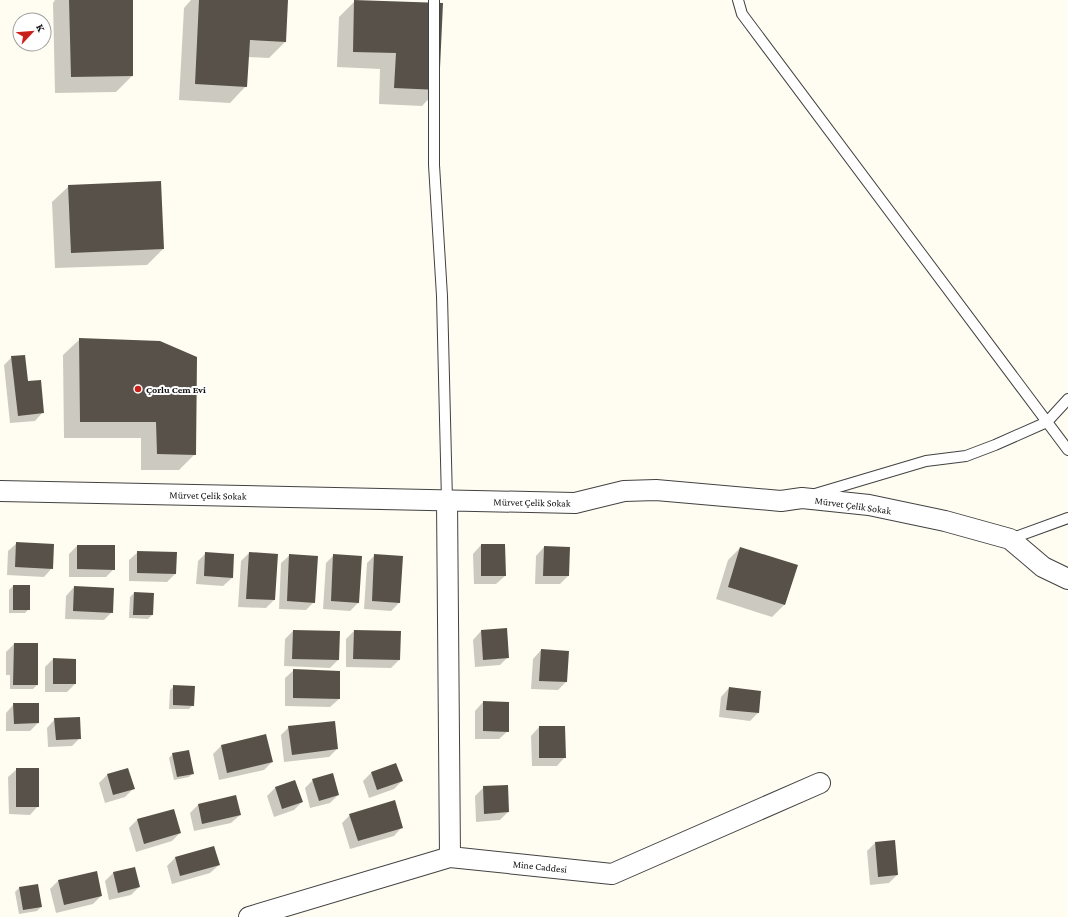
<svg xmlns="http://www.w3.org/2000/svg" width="1068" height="917" font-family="'Crimson Pro',serif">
<rect width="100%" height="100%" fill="#fffdf1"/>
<!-- shadow -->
<path fill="#0003" d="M55 0H132V76L116 92 55 93 53 3Z
M191 0H287L285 42 269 58 248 57 246 86 230 103 179 100 184 8Z
M355 1 438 89 422 106 379 104 380 69 337 67 339 17Z
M69 186 163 249 147 265 55 268 52 202Z
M80 339 195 454 179 470H141V438H64L63 355Z
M12 357 43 412 35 421 10 423 4 365Z
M17 543 52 568 44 577 7 575 8 551Z
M481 545 505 576 496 584H474L473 554Z
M77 546 114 569 106 577H69V554Z
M544 547 568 576 560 584H535L536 556Z
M740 548 785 604 772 617 716 599 728 560Z
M138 552 176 553 175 574 167 582 129 581V560Z
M206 553 232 578 223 586 196 584 198 561Z
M249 553 277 554 274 600 266 608 238 607 241 561Z
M290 555 314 602 306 610 279 609 281 563Z
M334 555 358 603 350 611 323 609 326 563Z
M375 555 399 603 391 611 364 609 367 563Z
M13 586 29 609 25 613H9V590Z
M74 587 112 612 104 620 65 619 66 596Z
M134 593 152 615 148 619 129 618 130 597Z
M506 629 508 657 500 665 475 667 473 640 481 631Z
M293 631 338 660 330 668 284 666 285 639Z
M354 631 399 660 391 668 346 667V639Z
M14 644 37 685 33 689H10V675H6V652Z
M541 650 566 682 558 690 531 689 533 659Z
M53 659 75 684 67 692H45V667Z
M294 670 339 672V699L330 707 285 706V678Z
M174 686 193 705 189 709H169L170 690Z
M729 688 758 713 750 721 719 717 721 697Z
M483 702 508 731 499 739H475V711Z
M14 704 38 723 30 731H6V713Z
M55 719 80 738 72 746 48 747 47 728Z
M289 727 337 749 329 757 284 762 281 735Z
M539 727 565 757 557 766H532L531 736Z
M221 746 272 762 264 770 219 780 213 754Z
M173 754 193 773 189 777 174 780 169 758Z
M17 769 38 806 30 815 9 814 8 777Z
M371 773 402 781 394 789 369 798 363 781Z
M107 775 133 789 125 797 105 803 99 783Z
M313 780 338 795 330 803 310 808 305 788Z
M295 781 302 802 294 810 274 817 267 796 275 788Z
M507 786 508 812 500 820 476 822 475 796 484 787Z
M198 805 240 815 231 823 194 831 190 813Z
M173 810 180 833 172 841 136 852 129 828 137 820Z
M350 815 402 827 394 836 350 849 342 823Z
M894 841 897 875 889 883 870 885 867 851 875 843Z
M214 847 219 865 210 873 172 884 167 866 175 858Z
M134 868 139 887 131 895 109 900 105 881 113 873Z
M58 881 101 896 93 904 56 913 50 889Z
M37 885 41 907 37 911 19 914 15 892 19 888Z"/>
<!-- building -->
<path fill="#58514a" d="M69 0H133V76L71 77Z
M199 0H288L286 42 250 40 247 87 195 84Z
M354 0 443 3 439 90 394 88 396 53 353 52Z
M161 181 164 249 71 253 68 185Z
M79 338 160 341 197 357 196 455 157 454 156 422H80Z
M25 355 28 381 41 380 44 413 18 416 11 356Z
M16 542 54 544 53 569 15 567Z
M481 544H505L506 576H481Z
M77 545H115V570L77 569Z
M544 546 570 547 569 576H543Z
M740 547 798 565 785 605 728 587Z
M137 551 177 552 176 574 137 573Z
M205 552 234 554 233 578 204 576Z
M249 552 278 554 275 600 246 599Z
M289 554 318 556 315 603 287 601Z
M333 554 362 556 359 603 331 601Z
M374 554 403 556 400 603 372 601Z
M13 585H30V610H13Z
M74 586 114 588 113 613 73 611Z
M134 592 154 593 153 615H133Z
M507 628 509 658 483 660 481 630Z
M293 630 340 631 339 660 292 659Z
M354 630 401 631 400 660 353 659Z
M14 643H38V685H13Z
M541 649 569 651 567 682 539 681Z
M53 658 76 659V684H53Z
M293 669 340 671V699L293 698Z
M173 685 195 686 194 706 173 705Z
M729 687 761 691 759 713 726 710Z
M483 701 509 702V732L483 731Z
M13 703H39V723L14 724Z
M80 717 81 739 56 740 54 718Z
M335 721 338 749 292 755 288 726Z
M539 726H565L566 758H539Z
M266 734 273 762 227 773 221 745Z
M189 750 194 774 177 777 172 753Z
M396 763 403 781 377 790 371 772Z
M16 768H39V807H16Z
M128 768 135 789 113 795 107 774Z
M333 773 339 795 319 801 312 779Z
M295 780 303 802 282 809 275 787Z
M508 785 509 812 484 814 483 786Z
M236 795 241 815 202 824 198 804Z
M395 800 403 828 358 841 349 814Z
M174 809 181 833 144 844 137 819Z
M895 840 898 875 878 877 875 842Z
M214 846 220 865 180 876 175 857Z
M135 867 140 887 118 893 113 872Z
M97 871 102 896 64 905 58 880Z
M38 884 42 907 23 910 19 887Z"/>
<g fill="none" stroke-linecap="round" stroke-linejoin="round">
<!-- lane casing -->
<g stroke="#424242" stroke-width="12">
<path id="lane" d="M434 0V165L442 296 447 501
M738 0 742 14 1068 450
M815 494 926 461 966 456 995 445 1047 422 1068 399
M1010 539 1068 518"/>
</g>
<!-- street casing -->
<g stroke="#424242" stroke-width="22">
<path id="street" d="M0 491 575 503 624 491 656 490 781 501 802 498 869 505 945 521 1010 539 1043 567 1068 579
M447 501 450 857
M249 917 450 857 612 874 820 783"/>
</g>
<!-- lane -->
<use href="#lane" stroke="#fff" stroke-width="10"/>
<!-- street -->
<use href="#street" stroke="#fff" stroke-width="20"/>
</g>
<!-- markers -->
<circle fill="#ca201b" stroke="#fff" stroke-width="1.5" cx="138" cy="389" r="4"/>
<g text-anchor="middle" stroke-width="4" stroke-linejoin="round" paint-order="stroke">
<!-- poi labels -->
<g font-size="10" font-weight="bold" fill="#0f0f0f" stroke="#fff" text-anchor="start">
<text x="146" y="393">Çorlu Cem Evi</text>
</g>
<!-- street labels -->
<g font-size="10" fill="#0f0f0f" stroke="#fff">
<text transform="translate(208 495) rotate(1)" y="4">Mürvet Çelik Sokak</text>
<text transform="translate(532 502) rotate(1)" y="4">Mürvet Çelik Sokak</text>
<text transform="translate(853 505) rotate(8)" y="4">Mürvet Çelik Sokak</text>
<text transform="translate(540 866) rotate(6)" y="4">Mine Caddesi</text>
</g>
</g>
<!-- north arrow -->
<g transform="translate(32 32) rotate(64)"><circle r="19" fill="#ffffff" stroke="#9f9f9f"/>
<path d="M0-3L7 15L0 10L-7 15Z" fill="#ca201b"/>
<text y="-6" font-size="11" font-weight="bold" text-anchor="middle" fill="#0f0f0f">K</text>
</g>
</svg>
